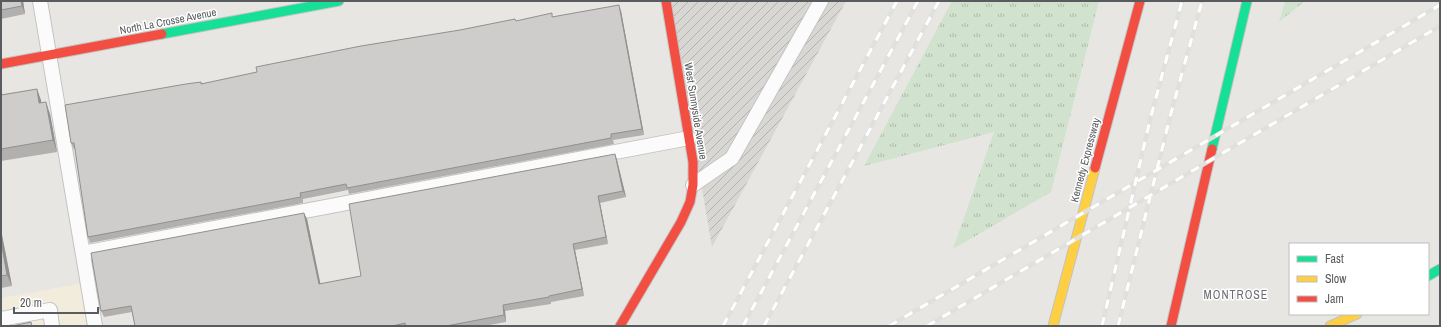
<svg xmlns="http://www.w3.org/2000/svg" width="1441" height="327" font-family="'Archivo Narrow',sans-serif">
<defs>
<pattern id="industrial-furrows" width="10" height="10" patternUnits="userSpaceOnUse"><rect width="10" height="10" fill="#d9d7d3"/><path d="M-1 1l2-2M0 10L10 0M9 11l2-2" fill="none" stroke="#b3b2ae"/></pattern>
<pattern id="grass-tufts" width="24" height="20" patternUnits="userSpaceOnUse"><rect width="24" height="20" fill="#d1e3ce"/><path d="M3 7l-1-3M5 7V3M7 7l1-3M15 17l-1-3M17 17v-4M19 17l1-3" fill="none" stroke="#adbbaa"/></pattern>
</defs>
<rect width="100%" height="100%" fill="#e8e6e2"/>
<!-- commercial -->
<path fill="#f1ecdb" d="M84 283 91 326H1V298Z"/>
<!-- industrial -->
<path fill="url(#industrial-furrows)" d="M670 1H846L712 247Z"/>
<!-- grass -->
<path fill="url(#grass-tufts)" d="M952 1H1099L1051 192 953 249 994 132 864 166Z
M1285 1H1305L1279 22Z"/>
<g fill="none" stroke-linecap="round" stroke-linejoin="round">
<!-- lane casing -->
<g stroke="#c4c3c3" stroke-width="16">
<path id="lane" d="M40 1 95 326
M693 185 732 158 821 1
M83 253 689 138
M1 319 50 310 52 326"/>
</g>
<!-- fast casing -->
<g stroke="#c3c3c3" stroke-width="11">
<path id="fast" d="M162 34 339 1
M1212 149 1247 1
M1428 276 1440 269"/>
</g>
<!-- slow casing -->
<g stroke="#c3c3c3" stroke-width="11">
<path id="slow" d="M1053 326 1095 168
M1330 326 1357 314"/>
</g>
<!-- jam casing -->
<g stroke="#c3c3c3" stroke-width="11">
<path id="jam" d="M1 64 162 34
M1095 168 1140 1
M620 326 681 222 690 202 693 185V162L666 1
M1171 326 1212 149"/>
</g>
<!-- lane -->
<use href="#lane" stroke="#fcfbfb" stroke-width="14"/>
<!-- fast -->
<use href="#fast" stroke="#16e098" stroke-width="9"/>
<!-- slow -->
<use href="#slow" stroke="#ffcf43" stroke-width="9"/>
<!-- jam -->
<use href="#jam" stroke="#f24e42" stroke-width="9"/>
<!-- rail casing -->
<g stroke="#e0e0df" stroke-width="4.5">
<path id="rail" d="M723 326 897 1
M743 326 918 1
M764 326 939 1
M889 326 1440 5
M927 326 1440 26
M1102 326 1150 120 1182 1
M1118 326 1171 113 1202 1"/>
</g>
<!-- rail -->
<use href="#rail" stroke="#fff" stroke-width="3" stroke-dasharray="9" stroke-linecap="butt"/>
</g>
<!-- wall -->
<path fill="#b1b0af" d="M1 1H23L25 14 1 19Z
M621 11 644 135 613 140 614 144 349 194 348 190 303 199V203L90 243 88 237 75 149H74L71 143 201 82 202 84 515 19 516 21 553 17Z
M37 89 41 103 50 114 57 152 1 161V95Z
M615 154 617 160 626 197 600 203 608 244 575 250 584 296 551 302V304L505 311 506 322 484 326H135L132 312 104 317 101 311 304 213 307 219 320 284 361 276Z
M1 230 12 286 1 288Z"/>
<!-- shaded-wall -->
<path fill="#90908e" d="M21 1H23L25 14 22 6Z
M619 5 621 11 644 135 642 129Z
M37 89 41 100 43 115 39 103Z
M46 102 50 114 57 152 53 140Z
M615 154 617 160 626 197 623 191Z
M598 196 600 203 608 244 606 237Z
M304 213 307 219 322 291 319 284Z
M1 230 12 286 7 275 1 241Z
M573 244 575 250 584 296 582 289Z
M503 305 505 311 506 322 504 315Z"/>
<!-- building -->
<path fill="#cecdcb" stroke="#90908e" d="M1 1H21L22 6 1 10Z
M619 5 642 129 611 134V138L347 188 346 184 300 193 301 197 88 237 74 143H71L65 105 186 84 201 82V84L257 72 256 67 361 46 460 30 515 19 516 21 552 13V17Z
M37 89 39 103 46 102 53 140 1 149V95Z
M615 154 623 191 598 196 606 237 573 244 582 289 549 296V297L503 305 504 315 446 326H406L405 323 392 326H135L131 306 101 311 91 253 304 213 319 284 361 276 349 204Z
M1 241 7 275 1 276Z
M31 322 32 326H12Z"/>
<g text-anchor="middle" stroke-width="3" stroke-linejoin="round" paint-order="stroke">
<!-- street labels -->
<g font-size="11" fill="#595c5f" stroke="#fff">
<text transform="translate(168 21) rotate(-11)" y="4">North La Crosse Avenue</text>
<text transform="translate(696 111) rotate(81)" y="4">West Sunnyside Avenue</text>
<text transform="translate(1085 160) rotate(-75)" y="4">Kennedy Expressway</text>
</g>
<!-- neighbourhood labels -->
<g font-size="12" letter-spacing="1" fill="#6a6e71" stroke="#fff">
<text x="1236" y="299">MONTROSE</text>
</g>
</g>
<!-- border -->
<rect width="1441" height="327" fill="none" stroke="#595c5f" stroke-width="4"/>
<!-- legend -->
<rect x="1289" y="243" width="140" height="72" fill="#ffffff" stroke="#bdbebf"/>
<rect x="1297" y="256" width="20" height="6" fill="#16e098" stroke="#bdbebf"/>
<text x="1325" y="263" font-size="12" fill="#595c5f">Fast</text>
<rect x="1297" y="276" width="20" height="6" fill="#ffcf43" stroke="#bdbebf"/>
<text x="1325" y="283" font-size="12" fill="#595c5f">Slow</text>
<rect x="1297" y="296" width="20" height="6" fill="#f24e42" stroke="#bdbebf"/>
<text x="1325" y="303" font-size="12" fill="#595c5f">Jam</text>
<!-- scale -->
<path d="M14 307v6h84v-6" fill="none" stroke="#595c5f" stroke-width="2"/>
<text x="20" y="307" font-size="12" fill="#595c5f" stroke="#ffffff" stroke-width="3" paint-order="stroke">20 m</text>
</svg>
